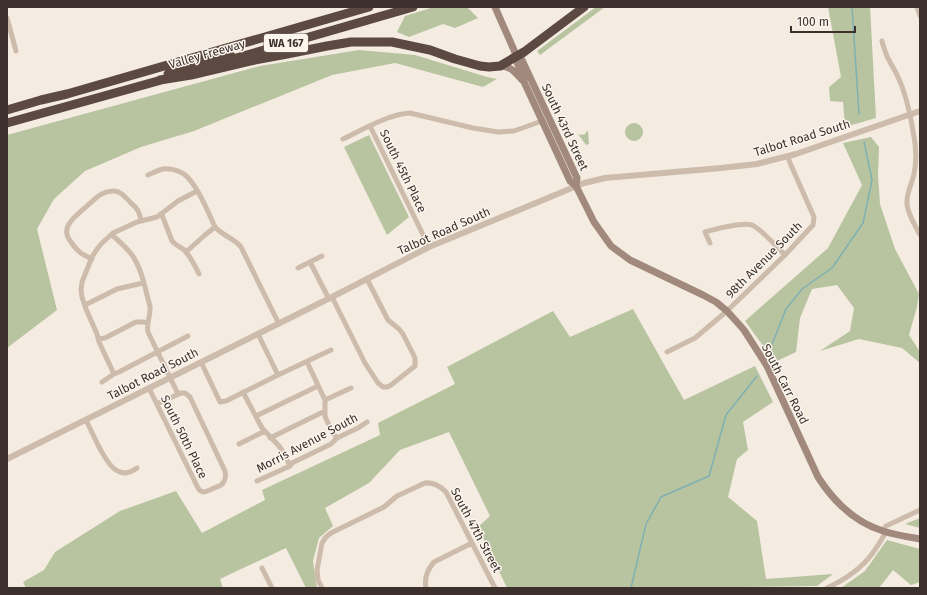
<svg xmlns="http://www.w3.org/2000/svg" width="927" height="595" font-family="'Fira Sans',sans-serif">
<rect width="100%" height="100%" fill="#f4ebe1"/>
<!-- green -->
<path fill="#b8c4a0" d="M434 7H467L478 18 455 28 443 24 409 37 397 32 405 16Z
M596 7H605L540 55 537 51Z
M828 7H870L876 118 845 127 843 102 830 101 829 87 841 77Z
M359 50 415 55 487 77 497 79 483 87 395 63 332 75 194 131 141 147 85 171 54 199 37 229 57 310 7 348V135L260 66Z
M625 132a9 9 0 1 1 18 0a9 9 0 1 1-18 0Z
M587 131H588L589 144 586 145 578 134H579L580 135 585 134Z
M369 135 409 217 387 235 344 147Z
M871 137 879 147 878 175 880 204 895 249 919 294 917 307 909 335 920 352V363L902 348 859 339 820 351 850 331 854 308 837 285 812 289 800 318 796 352 775 362 745 321 828 248 862 185 843 143Z
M633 309 684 400 755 366 773 402 743 422 748 450 737 459 728 497 757 521 766 579 833 574 817 586 737 587V588H507L478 527 490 516 449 432 400 450 369 483 325 508 333 526 319 538 313 561 317 588H306L286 548 220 579 223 588H26L23 582 44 570 55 552 120 511 176 491 202 533 265 500 262 490 380 435 378 423 455 384 447 367 553 311 570 337Z
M920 518V528L905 524Z
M887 540 920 549V582L911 585 893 570 879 588H841L865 571Z"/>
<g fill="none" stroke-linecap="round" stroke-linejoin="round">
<!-- stream -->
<path stroke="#7fb0b2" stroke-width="1.5" d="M852 7 859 114
M771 347 786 309 802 289 832 268 863 223 872 180 864 142
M631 588 646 524 661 497 709 476 726 415 757 376"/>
<!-- minor -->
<path stroke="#cdbbac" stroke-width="5" d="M917 7 920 16
M7 18 16 51
M882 41C883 46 885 51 887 56 890 63 895 70 898 77 906 94 910 113 913 131 916 145 917 160 914 174 912 184 906 193 907 204 908 215 915 225 920 235
M370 126 429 247
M343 139C362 130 389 114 410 113L473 128 498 132 514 131 542 121
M148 175C153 173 158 170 163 169 169 168 178 170 184 174 197 184 208 212 215 227 223 236 234 238 241 247L279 324
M162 215 172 241C175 245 179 246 183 249 190 255 195 266 199 274
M112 235C119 241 126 247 132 255 142 269 145 289 150 306 151 316 146 322 148 332L178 394
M710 243 705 232C716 229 742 222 752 225 760 228 778 248 785 255
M186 252 205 235 215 227
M92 259C81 254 77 251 71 242 69 239 67 237 67 234 64 223 81 212 88 205 95 199 103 190 114 191 121 191 126 198 131 203 137 208 140 212 141 221
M310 262 329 299
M298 268 322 256
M332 297 365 363 378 383 383 387H387L391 385 415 366V358L403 334 399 329 388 320 367 279
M85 305 117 289 143 283
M258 334 278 375
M98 339 105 338 136 322H143L148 323
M667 352 695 338 727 311 785 255 813 225 814 217 790 163 788 157
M201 362 220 402 226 401 278 375 331 350
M307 362 325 400V416L327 421 332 432 337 438
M114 374 99 342 97 334 86 309 82 297 81 290 82 282 92 257 97 249 102 243 113 233 137 222 157 217 178 201 197 191
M102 382 114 374 119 372 188 336
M149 388 198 488C202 495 208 491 214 488 217 487 221 486 223 483 226 479 226 475 225 471L190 397 185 393H181L157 404
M243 392 262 428 279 446 283 452 290 466
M325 400 351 388
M256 416 318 386
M86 420C90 428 94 437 98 445 106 460 117 483 137 468
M270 438 325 411
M239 444 265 431
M257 481 290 466 292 463 331 444 337 438 358 428 367 422
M882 531 886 526 920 510
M262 568 272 588
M322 588 318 580 317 570 322 543 326 537 331 533 384 507 397 496 425 483C434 482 440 486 446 492L495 588
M426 588C424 578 427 570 434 562L472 543
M827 588C844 580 861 569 872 554 877 547 882 539 886 532"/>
<!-- tertiary -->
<path stroke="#cdbbac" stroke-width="6" d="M7 459 332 297 429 247 584 183 605 178 721 168 757 164 796 154 920 111"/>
<!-- secondary -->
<path stroke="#a18a7d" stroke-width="7" d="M495 7 517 57 522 60 577 178 576 186
M517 57V62L525 84 570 181 576 186 594 222 611 246 630 260 703 295 716 302 727 311 736 321 744 330 767 366 818 477C834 502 854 522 883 531 895 535 908 537 920 539
M500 66C511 66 515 72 522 80"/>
<!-- motorway -->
<path stroke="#5c4a42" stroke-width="9" d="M226 61 413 7
M168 74 231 56
M160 80 191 75 250 61 287 54 327 46 351 42H392L430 50 455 59 480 66 489 67 500 66 524 52 584 7
M7 110 41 100 67 94 369 7
M7 123 165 79"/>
</g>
<g text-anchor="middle" stroke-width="3" stroke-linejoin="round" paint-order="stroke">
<!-- shield labels -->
<rect fill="#fbf5ee" stroke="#756b66" stroke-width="1" x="264" y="34" width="44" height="18" rx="3"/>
<g font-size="11" font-weight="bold" fill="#3b302b">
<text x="286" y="47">WA 167</text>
</g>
<!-- street labels -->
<g font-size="12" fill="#3b302b" stroke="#fbf5ee">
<text transform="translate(207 54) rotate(-16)" y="4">Valley Freeway</text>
<text transform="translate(565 127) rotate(65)" y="4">South 43rd Street</text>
<text transform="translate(802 138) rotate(-17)" y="4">Talbot Road South</text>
<text transform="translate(403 171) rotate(64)" y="4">South 45th Place</text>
<text transform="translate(444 231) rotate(-24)" y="4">Talbot Road South</text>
<text transform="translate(764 260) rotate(-45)" y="4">98th Avenue South</text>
<text transform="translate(153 374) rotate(-27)" y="4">Talbot Road South</text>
<text transform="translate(785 384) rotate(63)" y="4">South Carr Road</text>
<text transform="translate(184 437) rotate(64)" y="4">South 50th Place</text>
<text transform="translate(307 443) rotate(-28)" y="4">Morris Avenue South</text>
<text transform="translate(476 530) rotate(62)" y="4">South 47th Street</text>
</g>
</g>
<!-- border -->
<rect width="927" height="595" fill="none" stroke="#3b302b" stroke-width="16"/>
<!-- scale -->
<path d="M791 26v6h64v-6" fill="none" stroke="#3b302b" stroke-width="2"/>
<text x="797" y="26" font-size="12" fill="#3b302b" stroke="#fbf5ee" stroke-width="3" paint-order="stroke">100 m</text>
</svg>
